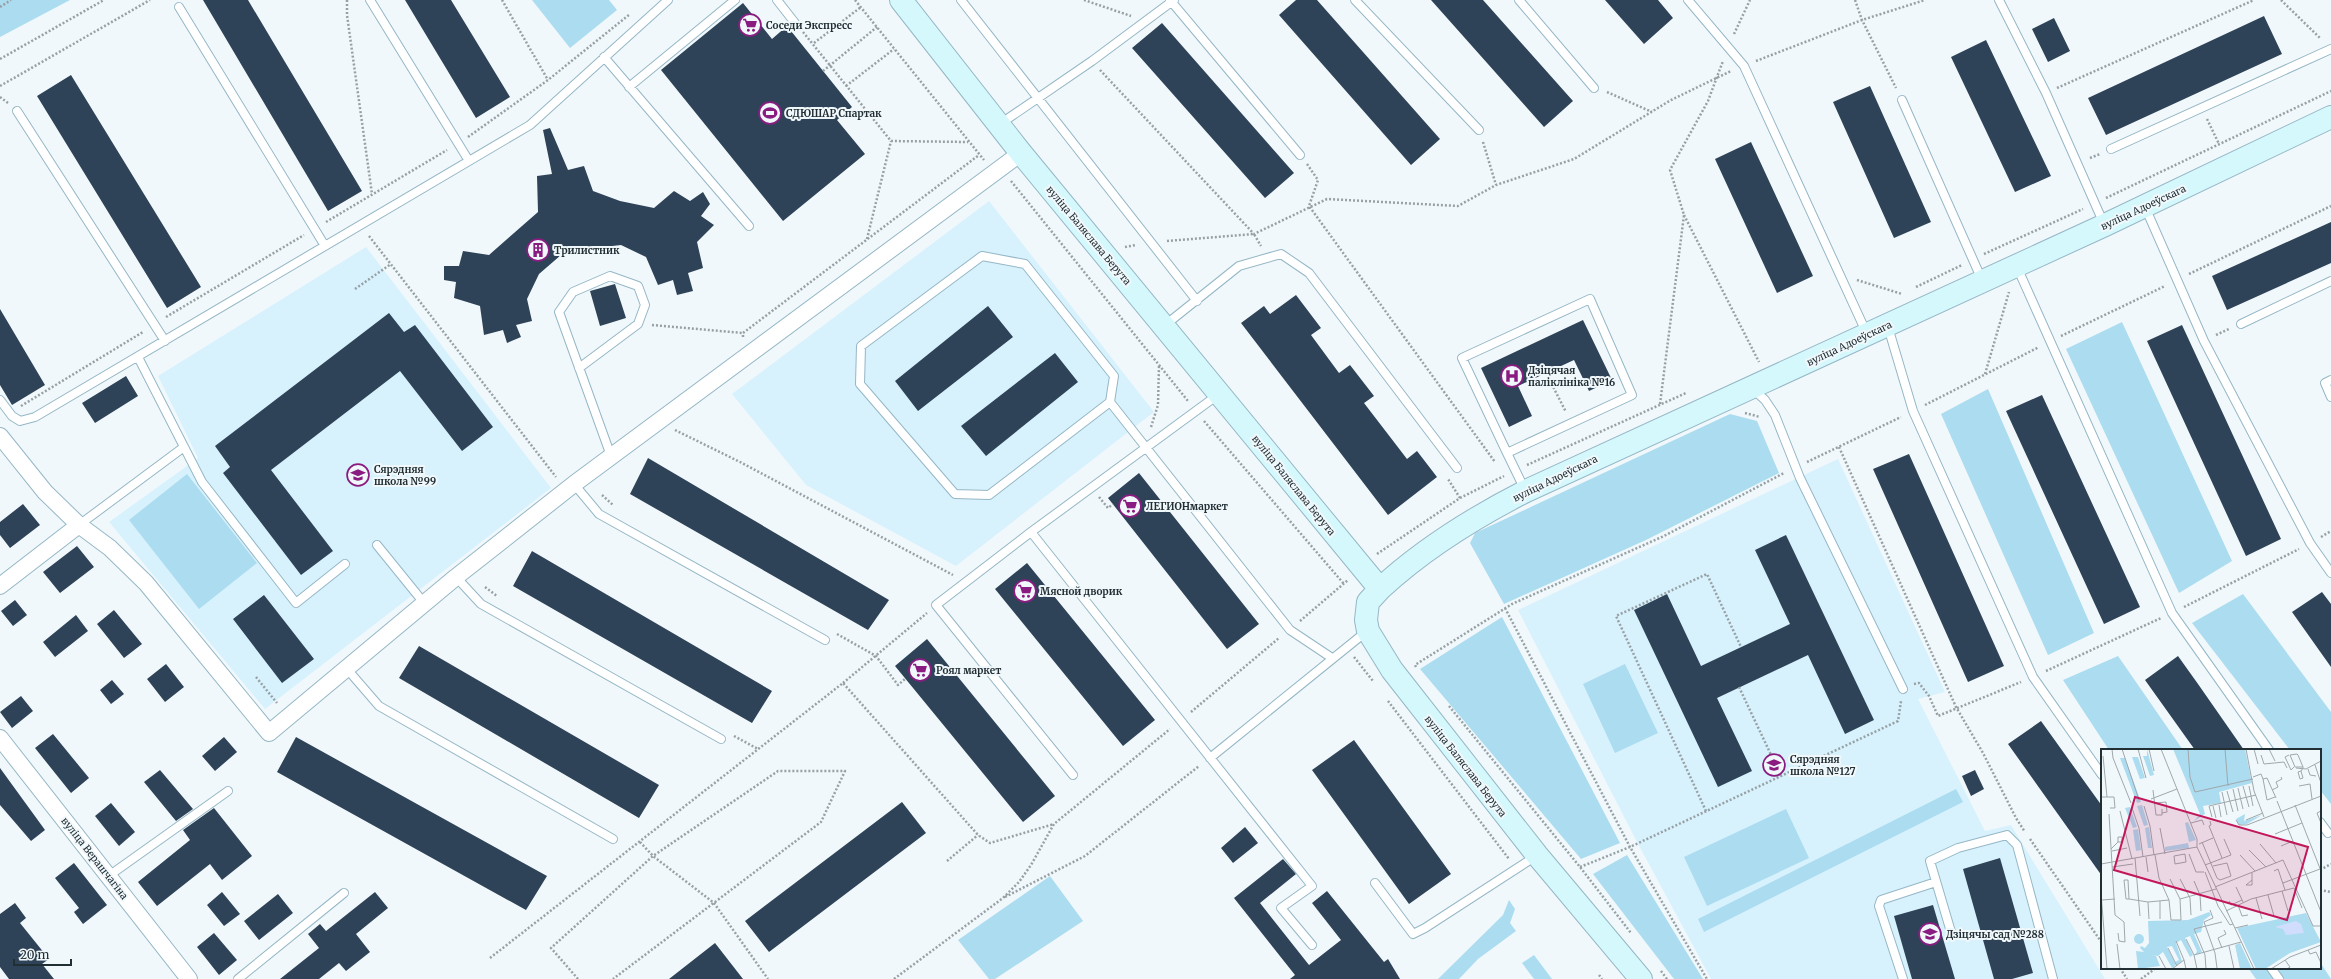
<svg xmlns="http://www.w3.org/2000/svg" width="2331" height="979" font-family="Merriweather,serif">
<rect width="100%" height="100%" fill="#f1f8fb"/>
<!-- built -->
<path fill="#d7f2fd" d="M989 201 1154 412 956 566 806 485 732 394Z
M366 247 551 488 265 709 109 522 198 458 158 376Z
M1838 459 1945 692 1918 699 1985 831 2011 825 2105 979H1711L1637 842 1518 610Z"/>
<!-- green -->
<path fill="#acdcf0" d="M0 0H70L0 37Z
M532 0H609L617 10 570 48Z
M2122 322 2232 561 2179 593 2066 349Z
M1988 389 2094 633 2048 655 1941 414Z
M1730 414 1757 421 1779 473 1646 540 1504 604 1470 543 1475 533Z
M187 474 257 563 199 609 129 520Z
M2243 594 2331 712V804L2320 790V750H2290L2192 623Z
M1502 617 1620 843 1581 859 1420 669Z
M2118 656 2183 750H2109L2063 680Z
M1625 664 1658 733 1615 753 1583 684Z
M1956 789 1963 802 1704 932 1698 919Z
M1786 809 1809 858 1707 906 1684 857Z
M1627 855 1703 979H1674L1593 874Z
M1050 876 1083 921 995 979H989L958 940Z
M1509 900 1515 909 1510 923 1516 931 1478 959 1459 979H1438L1503 915Z
M1534 955 1552 979H1534L1522 963Z
M2320 962 2331 979H2256L2248 968H2320Z"/>
<!-- building -->
<path fill="#2e4357" d="M203 0H248L362 191 328 211Z
M405 0H451L510 97 476 118Z
M1296 0H1317L1440 139 1411 165 1279 15Z
M1431 0H1483L1573 101 1544 127Z
M1605 0H1658L1673 18 1644 44Z
M743 3 772 39 787 26 852 107 837 120 865 154 783 221 661 70Z
M2264 16 2282 54 2106 135 2088 98Z
M2054 18 2070 51 2048 62 2032 29Z
M1162 23 1294 173 1265 198 1132 48Z
M1986 40 2051 176 2015 192 1951 57Z
M71 75 201 287 167 308 37 96Z
M1870 86 1931 222 1894 238 1833 102Z
M550 128 568 170 584 166 593 191 620 201 654 208 674 191 690 201 703 192 710 204 701 216 714 225 697 242 703 268 688 273 693 291 677 295 673 280 658 285 646 257 621 245 586 249 561 255 539 274 527 299 532 321 516 325 521 337 507 343 503 330 484 335 480 306 454 298 456 282 444 280V266H459L463 251 489 255 538 212 537 176 552 174 543 130Z
M1751 142 1813 276 1777 293 1715 159Z
M2331 222V263L2227 310 2212 276Z
M615 284 626 318 600 326 590 291Z
M1296 295 1321 328 1311 335 1339 373 1350 365 1374 396 1364 403 1407 459 1417 451 1437 477 1388 515 1241 323 1264 306 1270 314Z
M988 306 1013 337 918 411 895 381Z
M0 309 45 385 12 405 0 385Z
M389 313 404 332 415 325 493 427 462 451 400 371 271 470 333 551 301 575 223 473 230 467 215 446Z
M1583 320 1612 380 1589 391 1574 360 1518 386 1532 416 1509 427 1481 368Z
M2182 325 2281 539 2246 556 2147 341Z
M1055 353 1078 382 986 456 961 426Z
M126 376 138 396 95 423 82 403Z
M2042 395 2140 607 2104 624 2006 411Z
M1909 454 2004 666 1968 682 1873 469Z
M648 458 889 600 868 630 630 494Z
M1139 473 1259 624 1227 649 1108 498Z
M23 504 40 525 10 548 0 535V522Z
M1786 535 1874 720 1845 734 1808 655 1717 698 1752 771 1718 787 1634 610 1667 594 1701 666 1790 624 1755 550Z
M77 546 94 567 60 593 43 572Z
M532 551 772 691 752 723 513 586Z
M1027 563 1155 720 1123 746 995 589Z
M2322 592 2331 604V667L2292 612Z
M264 595 314 659 282 683 233 619Z
M15 600 27 615 13 626 1 611Z
M114 610 142 644 124 658 97 624Z
M76 615 88 631 55 657 43 642Z
M927 639 1055 796 1023 822 895 666Z
M419 646 659 785 639 818 399 678Z
M2178 656 2198 684 2244 750H2195L2145 680Z
M166 664 184 687 165 702 147 679Z
M112 680 124 694 111 704 100 690Z
M21 696 33 711 12 728 0 712Z
M2041 721 2102 806V876L2008 744Z
M53 734 89 778 71 793 35 748Z
M224 737 237 752 215 771 202 756Z
M296 737 547 876 526 910 277 772Z
M1354 740 1451 874 1409 904 1312 770Z
M0 768 45 830 31 841 0 805Z
M160 770 193 809 176 821 144 782Z
M1975 770 1984 789 1971 796 1962 776Z
M902 802 926 833 769 952 745 921Z
M111 803 135 832 119 846 95 816Z
M214 808 252 856 222 880 210 864 157 906 138 882 190 840 183 830Z
M1245 827 1258 843 1233 863 1221 848Z
M2000 858 2033 973 2012 979H1994L1963 869Z
M1283 859 1296 874 1260 903 1309 965 1341 940 1312 903 1327 891 1384 962 1388 959 1400 979H1290L1295 975 1234 898Z
M74 863 107 905 83 924 74 912 79 908 55 878Z
M222 892 240 914 224 926 207 905Z
M375 892 388 908 356 934 370 952 346 971 339 963 319 979H280L319 948 308 934 320 924 326 931Z
M278 894 293 913 259 940 244 921Z
M15 903 26 918 20 923 49 959 42 964 54 979H9L0 967V914Z
M1933 905 1955 979H1912L1894 916Z
M214 933 237 960 219 975 197 947Z
M715 943 743 979H669Z"/>
<g fill="none" stroke-linecap="round" stroke-linejoin="round">
<!-- lane casing -->
<g stroke="#95b7c6" stroke-width="10">
<path id="lane" d="M370 0 469 161
M777 0 795 23
M961 0 1197 301
M1170 0 1300 155
M1355 0 1479 130
M1519 0 1594 88
M1688 0 1744 66 1867 334
M1999 0 2046 93 2104 224
M179 7 325 246
M604 57 749 226
M629 87 735 0
M1902 100 1982 280
M17 111 165 341
M1000 124 1092 61 1174 0
M2111 149 2331 49
M2145 207 2204 341 2310 543 2331 573
M2017 267 2172 613 2269 750
M1590 299 1632 395 1507 453 1462 358Z
M2241 324 2331 281
M1164 326 1239 266 1281 254 1309 273 1457 468
M1888 327 1913 411 2033 677 2102 775
M138 357 202 482 296 603 345 564
M579 368 638 324 645 305 638 286 610 276 573 292 559 312 611 456
M2331 380 2325 383 2331 397
M1753 389 1765 400 1775 415 1800 478 1903 689
M0 400 12 416 20 421 35 417 530 125 668 0
M1110 402 989 495 955 494 860 384 861 346 982 256 1025 264 1114 376 1110 402 1290 630 1332 658
M1507 453 1525 490
M574 484 599 514 825 640
M79 525 184 447
M1031 532 1312 886 1281 908 1312 945
M377 545 424 603
M456 577 481 604 721 739
M347 669 379 706 613 839
M1210 758 1367 631
M1073 775 936 605 1031 532 1219 394
M2320 822 2328 833
M110 875 228 791
M1375 883 1413 934 1425 928 1536 856
M1951 932 1930 861 1958 848 2007 835 2017 845 2053 979
M2271 968 2279 979
M238 979 344 893
M1903 979 1879 906 1881 900 1936 882"/>
</g>
<!-- street casing -->
<g stroke="#95b7c6" stroke-width="18">
<path id="street" d="M0 436 45 492 79 525 110 548 146 583 269 733 456 577 574 484 1021 153
M0 586 79 525
M0 738 189 979"/>
</g>
<!-- secondary casing -->
<g stroke="#95b7c6" stroke-width="24">
<path id="secondary" d="M901 0 1021 153 1380 589 1368 602 1366 620 1368 631 1392 670 1537 855 1641 979
M1380 589C1422 550 1475 517 1526 491L2105 225 2331 117"/>
</g>
<!-- path -->
<path stroke="#97a1a5" stroke-width="2.5" stroke-dasharray="2 2" stroke-linecap="butt" d="M347 0V15L372 194
M502 0 548 80
M855 0 984 160
M1084 0 1131 16
M1855 0 1862 20 1896 88
M2281 0 2321 39
M0 7 11 0
M803 32 891 141 968 142
M1734 34 1750 0
M814 43 861 7
M0 59 104 0
M1756 61 1862 20 1925 0
M1100 70 1254 234 1327 199 1458 206 1496 185 1574 159 1671 100 1731 71
M823 71 877 27
M0 86 150 0
M846 86 894 49
M2057 88 2254 0
M1607 92 1652 112
M0 97 8 103
M2207 119 2219 144
M468 137 548 80 630 14
M1483 142 1496 185
M2090 158 2100 154
M1307 164 1318 180 1309 206 1495 462
M1011 181 1188 401
M2106 198 2331 91
M1684 215 1759 362
M326 222 447 150
M369 236 556 477
M867 239 891 141
M1167 241 1254 234 1261 246
M1125 247 1136 245
M1984 254 2083 209
M2189 274 2331 206
M1857 280 1902 294
M1916 287 1962 265
M355 289 391 264
M166 317 304 235
M652 325 743 333
M2216 335 2229 329
M2061 336 2165 286
M743 337V333L979 155
M1546 373 1566 412
M1985 374 2009 292
M1660 404 1684 215 1670 170 1708 101 1723 61
M1925 405 2039 347
M21 406 143 332
M1745 413 1760 417
M1204 421 1344 584
M1151 427 1158 405 1159 365
M675 430 740 462 953 575
M1839 447 1956 707 1983 753 2016 818 2025 832
M1807 462 1901 417
M1527 465 1686 393
M602 495 613 505
M1099 497 1108 508 1113 504
M1460 498 1504 476
M2321 537 2331 531
M1377 554 1460 498 1448 479
M485 587 497 596
M2184 607 2299 549
M1505 608 1630 847 1707 979
M1300 621 1348 580
M837 634 876 656 898 685 905 679
M1354 657 1373 681
M1416 667 1415 665 1512 604 1664 536 1784 473
M2046 671 2161 618
M256 677 277 703
M843 683 927 613
M1914 684 1919 683 1929 696 1938 716 2021 682
M1739 687 1781 776
M1388 701 1509 859
M1449 706 1580 867 1631 933
M1191 712 1279 638
M734 736 758 749
M1706 811 1616 616 1707 574 1741 647
M2030 839 2102 943
M640 842 653 856 714 903 768 979
M947 861 978 835
M1580 867 1630 847 1898 721 1901 701
M2320 870 2331 864
M2320 890 2331 892
M1005 897 1085 856 1199 766
M490 958 843 683 978 835 990 843 1054 824
M2120 968 2127 979
M1661 971 1667 979
M1599 975 1602 979
M578 979 551 948 653 856 778 771H845L821 822 613 979
M894 979 1003 898 1019 882 1031 865 1054 824 1170 729
M2141 979 2156 968"/>
<!-- lane -->
<use href="#lane" stroke="#fff" stroke-width="8"/>
<!-- street -->
<use href="#street" stroke="#fff" stroke-width="16"/>
<!-- secondary -->
<use href="#secondary" stroke="#d5f8fc" stroke-width="22"/>
</g>
<!-- icons -->
<defs>
<g id="supermarket-ring" transform="scale(1.15)"><circle r="9.5" fill="#f1f8fb" stroke="#8a1c81" stroke-width="1.5"/><path d="M-6-5.5h2.5l.6 2H6L4.5 2H-2.5L-4.4-4H-6ZM-1.5 3.2a1.3 1.3 0 1 0 .1 0ZM3 3.2a1.3 1.3 0 1 0 .1 0Z" fill="#8a1c81"/></g>
<g id="stadium-ring" transform="scale(1.15)"><circle r="9.5" fill="#f1f8fb" stroke="#8a1c81" stroke-width="1.5"/><path d="M0-5a6.5 5 0 1 0 0 10a6.5 5 0 1 0 0-10ZM-3.5-1.8h7v3.6h-7Z" fill="#8a1c81"/></g>
<g id="building-ring" transform="scale(1.15)"><circle r="9.5" fill="#f1f8fb" stroke="#8a1c81" stroke-width="1.5"/><path d="M-4-6H4V6H1V3H-1V6H-4ZM-2.5-4.3h1.7v1.8h-1.7ZM.8-4.3h1.7v1.8H.8ZM-2.5-1h1.7V.8h-1.7ZM.8-1h1.7V.8H.8Z" fill="#8a1c81"/></g>
<g id="hospital-ring" transform="scale(1.15)"><circle r="9.5" fill="#f1f8fb" stroke="#8a1c81" stroke-width="1.5"/><path d="M-5-5h3v3.5h4V-5h3V5h-3V1.5h-4V5h-3Z" fill="#8a1c81"/></g>
<g id="school-ring" transform="scale(1.15)"><circle r="9.5" fill="#f1f8fb" stroke="#8a1c81" stroke-width="1.5"/><path d="M0-5L7-2L0 1L-7-2ZM-4 1L0 2.5L4 1V4Q0 6-4 4Z" fill="#8a1c81"/></g>
</defs>
<g fill-rule="evenodd">
<use href="#supermarket-ring" x="750" y="25"/>
<use href="#stadium-ring" x="770" y="113"/>
<use href="#building-ring" x="538" y="250"/>
<use href="#hospital-ring" x="1512" y="376"/>
<use href="#school-ring" x="358" y="475"/>
<use href="#supermarket-ring" x="1130" y="506"/>
<use href="#supermarket-ring" x="1025" y="591"/>
<use href="#supermarket-ring" x="920" y="670"/>
<use href="#school-ring" x="1774" y="765"/>
<use href="#school-ring" x="1930" y="934"/>
</g>
<g text-anchor="middle" stroke-width="4" stroke-linejoin="round" paint-order="stroke">
<!-- poi labels -->
<g font-size="10" font-weight="bold" fill="#212f35" stroke="#f1f8fb" text-anchor="start">
<text x="766" y="29">Соседи Экспресс</text>
<text x="786" y="117">СДЮШАР Спартак</text>
<text x="554" y="254">Трилистник</text>
<text x="1528" y="374">Дзіцячая<tspan x="1528" dy="12">паліклініка №16</tspan></text>
<text x="374" y="473">Сярэдняя<tspan x="374" dy="12">школа №99</tspan></text>
<text x="1146" y="510">ЛЕГИОНмаркет</text>
<text x="1040" y="595">Мясной дворик</text>
<text x="936" y="674">Роял маркет</text>
<text x="1790" y="763">Сярэдняя<tspan x="1790" dy="12">школа №127</tspan></text>
<text x="1946" y="938">Дзіцячы сад №288</text>
</g>
<!-- street labels -->
<g font-size="10" fill="#212f35" stroke="#f1f8fb">
<text transform="translate(2143 207) rotate(-25)" y="4">вуліца Адоеўскага</text>
<text transform="translate(1089 235) rotate(50)" y="4">вуліца Баляслава Берута</text>
<text transform="translate(1849 343) rotate(-25)" y="4">вуліца Адоеўскага</text>
<text transform="translate(1555 478) rotate(-26)" y="4">вуліца Адоеўскага</text>
<text transform="translate(1294 485) rotate(51)" y="4">вуліца Баляслава Берута</text>
<text transform="translate(1466 766) rotate(52)" y="4">вуліца Баляслава Берута</text>
<text transform="translate(95 858) rotate(52)" y="4">вуліца Верашчагіна</text>
</g>
</g>
<!-- overview -->
<g transform="translate(2101 749)">
<rect width="220" height="220" fill="#f1f8fb"/>
<path d="M46 0 53 26 49 27 42 7H46ZM72 0H144L151 34 118 43 120 54 102 57 104 65 93 72 99 65ZM31 8H37L44 29 39 30ZM19 9H24L40 53 36 54ZM41 56 47 76 43 77 36 57ZM29 58 36 78 32 79 24 59ZM144 65 143 72 161 66 146 75 138 76 135 70ZM87 73 95 91 88 93 84 74ZM48 78 51 99H47L44 79ZM37 80 40 101 35 102 32 81ZM87 94 88 99 64 102V98ZM108 163 110 166 103 171 100 183 93 185 101 203 94 206 96 202 89 187 84 189 92 206 89 208 80 191 75 194 81 212 76 216 74 213 78 211 71 197 66 198 75 216 71 219 62 203 57 207 49 206 55 207 59 217 37 220 35 202 43 203 39 199 40 197 44 199 48 194 47 172 87 171ZM205 164 220 193 189 204 164 220H155L136 179ZM33 190a5 5 0 1 1 10 0a5 5 0 1 1-10 0ZM139 194 151 220H139L134 196Z" fill="#acdcf0"/>
<path d="M195 172 200 175 203 184 185 186 182 180 174 178Z" fill="#d0ddfd"/>
<path fill="none" stroke="#9ea8ac" stroke-width="1" d="M11 0 12 9 30 54M21 0 38 51M37 0 45 29M48 0 53 22M60 0 96 90V98L153 220M87 0 89 28 94 43 152 30M124 0 127 37M145 0 153 42 163 68M153 0 157 15M168 0 174 12M160 6 163 15 183 13 186 19M188 6 184 8 190 21 193 18M2 7 6 48M214 16 220 34M195 19 205 20 220 12M207 20 209 26 215 27M200 22 197 23 199 30 202 29 200 22 202 19V18L197 6 196 5 189 6 194 18H202M152 28 160 25 162 30 166 29 175 49M162 30 166 51 174 48M142 37 148 58M148 37 152 57M198 37 209 35 211 50M137 39 142 60M132 40 137 62M52 41 55 66H61V60M171 41 177 38 175 33 181 30 180 28M126 42 132 63M121 43 126 66M0 48H13L14 59H9M50 50 76 40M176 52 220 163M54 54 65 53 66 63 61 64M118 56 120 68M194 56 220 122M43 57 49 77 53 106M112 57 115 69M31 59 38 79 42 108M19 62 31 110M220 62 216 64 220 74M8 65 14 166 23 173 24 193 18 192 17 184M111 68 108 57 155 46M135 71 138 76H146L220 47M145 71 162 64M109 72 110 76 108 77 121 109M90 74 101 71 103 76M59 79 64 105M174 85 201 74M101 93 116 129 119 131 130 127 126 114 112 117M98 95 112 89M159 95 175 114M180 97 192 92M10 100 17 93V88H21V93H17M148 101 165 118M11 102 26 99M84 105 85 113 74 115 73 107ZM88 105 95 123H103M54 106 58 129 68 151 70 171H80L79 150 69 130M139 106 154 122M45 108 47 123M34 109 39 167M0 115 96 98M104 116 130 106 123 90M11 118 32 115M173 122 177 120 184 141M104 123 117 157 129 176 132 175M151 124V136H145L151 131M79 130 89 149 90 166M93 132 99 146 100 162M182 134 219 120M114 138 182 111 212 177H220M135 138 142 153M181 142 187 162M0 144 6 220M167 146 173 167M155 149 161 170M28 150H25L23 131H27L28 150 47 153 68 151M79 150 115 140M1 151 14 150M59 152V170M128 152 130 156 141 151M47 153 48 170M137 156 141 167 147 166M109 161 112 169 103 173 114 204 116 219M125 162 150 150 193 139 201 159M134 179 147 176M85 190 93 206 140 193M75 192 83 211M16 195 19 220M128 197 133 220M67 199 76 217M121 199 117 189 125 185 123 181M207 201 209 205 215 203 220 214M93 206 96 220M58 207 65 220M184 211 189 218 186 220M21 220H36M71 220 83 211 85 220M105 220 104 206 93 180 121 173M170 220 189 208 220 196"/>
<path fill="#c2185b" fill-opacity="0.15" stroke="#c2185b" stroke-width="2" d="M34 48 207 98 186 171 13 121Z"/>
<rect width="220" height="220" fill="none" stroke="#212f35" stroke-width="2"/>
</g>
<!-- scale -->
<path d="M14 959v6h57v-6" fill="none" stroke="#212f35" stroke-width="2"/>
<text x="20" y="959" font-size="12" fill="#212f35" stroke="#f1f8fb" stroke-width="3" paint-order="stroke">20 m</text>
</svg>
